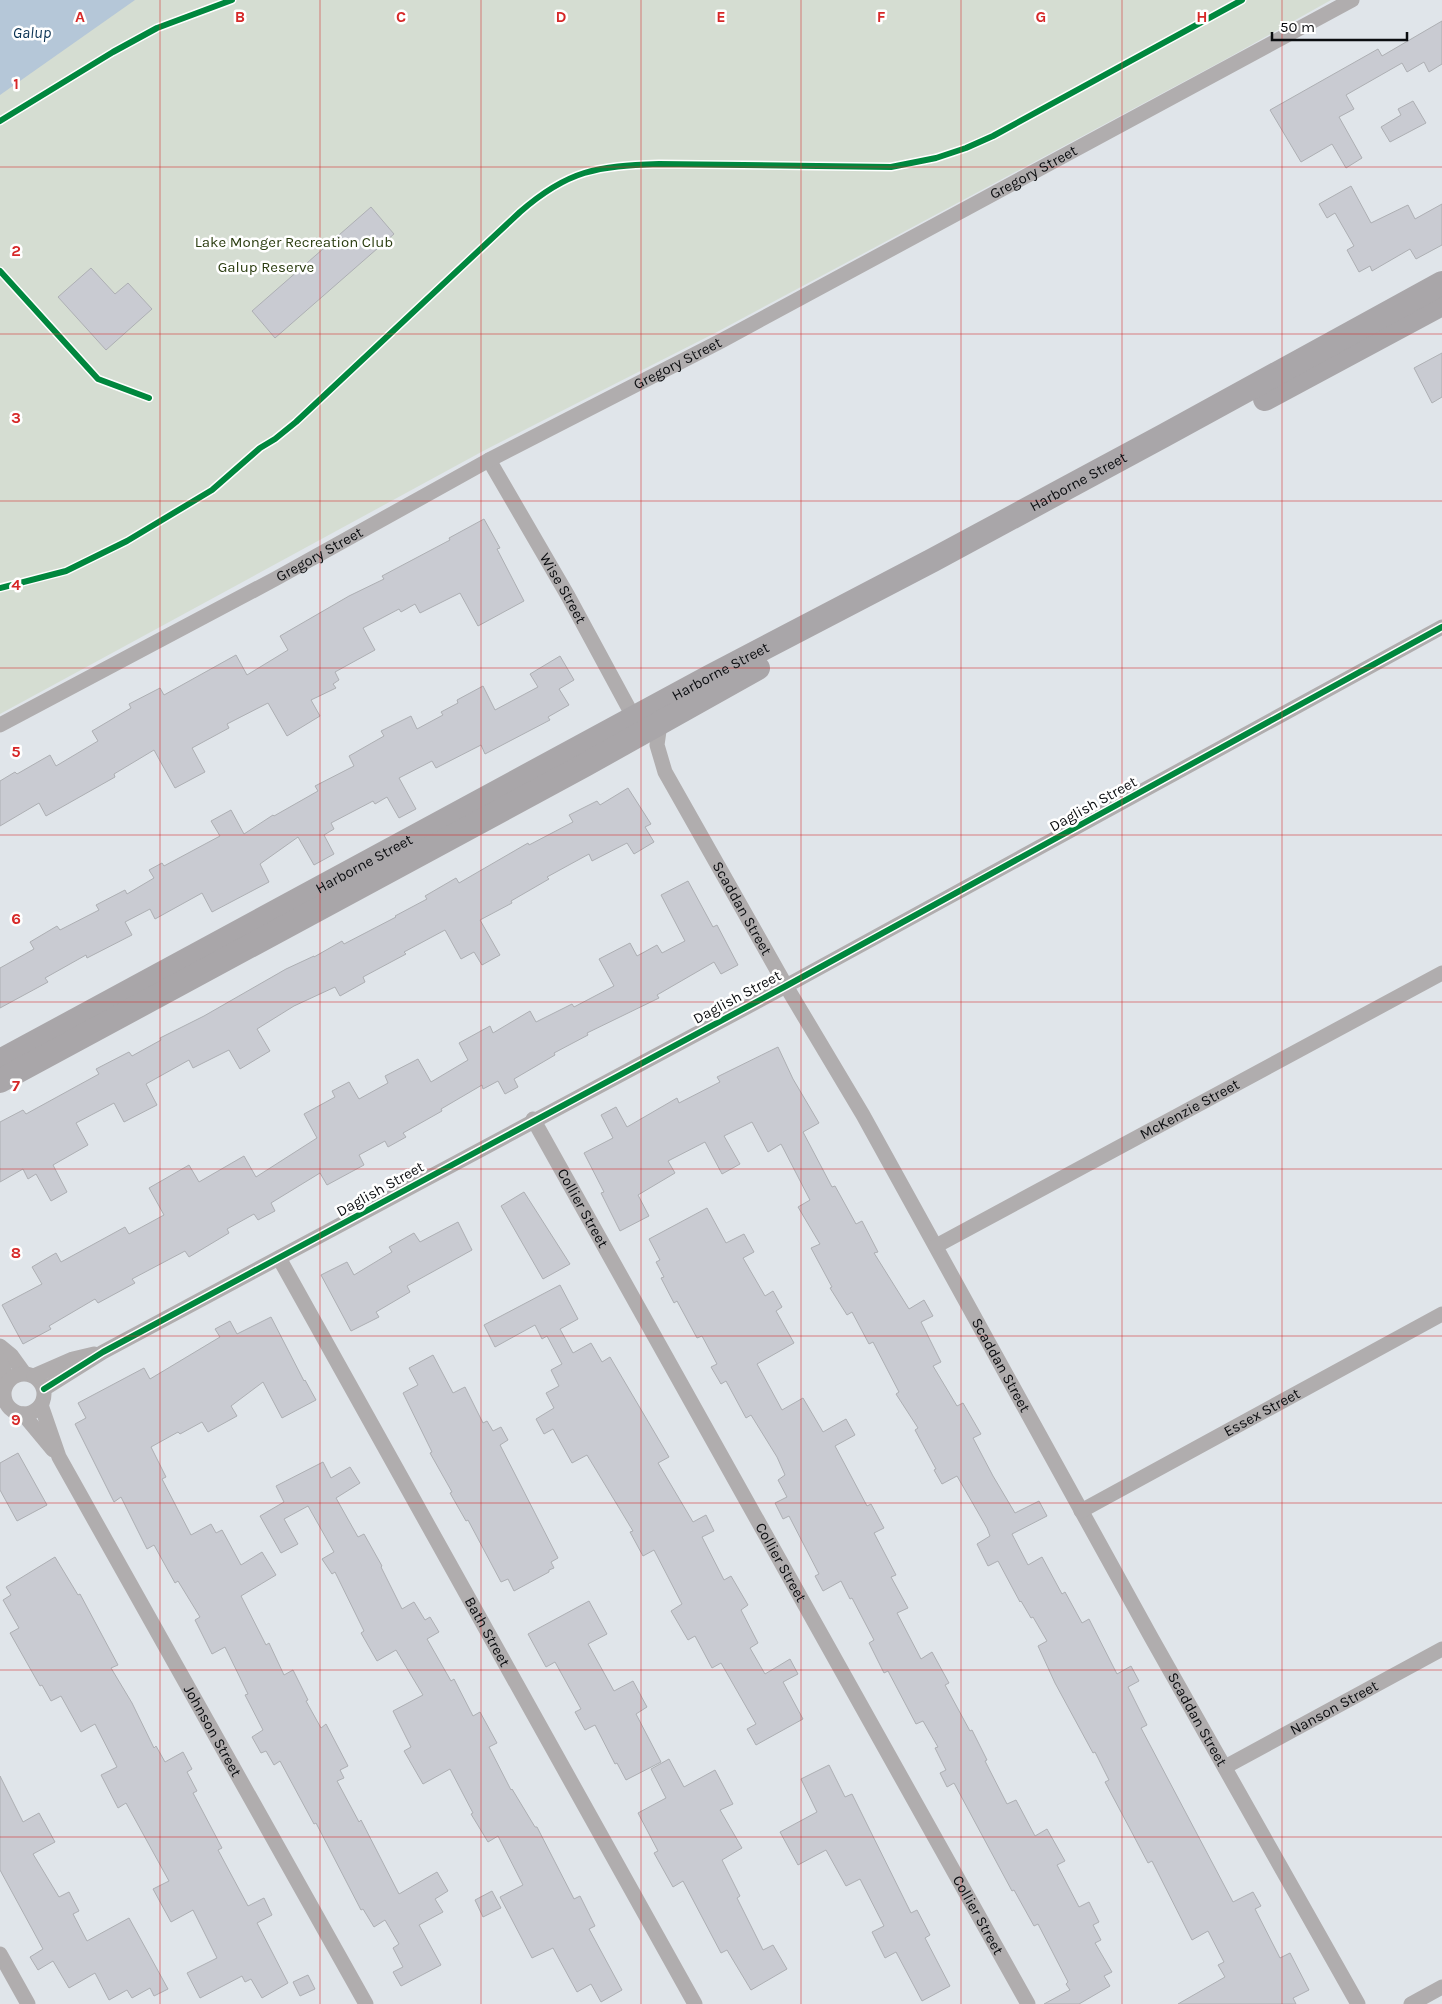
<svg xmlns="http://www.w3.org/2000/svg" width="1442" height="2004" font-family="Karla,sans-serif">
<rect width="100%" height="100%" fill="#e0e5ea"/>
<!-- green -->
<path fill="#d5ddd2" d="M0 0H1331L1226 59 717 332 485 450 0 714Z"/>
<!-- water -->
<path fill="#b5c7d8" d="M0 0H135L0 95Z"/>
<!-- building -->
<path fill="#c9cbd2" stroke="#adafb3" d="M1442 21V64L1429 72 1424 62 1407 72 1402 63 1346 95 1354 109 1339 117 1362 158 1346 168 1332 144 1301 162 1270 110 1378 49 1382 56Z
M1413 101 1426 123 1390 142 1381 127 1401 115 1398 109Z
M1351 186 1371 223 1408 205 1415 219 1442 204V245L1416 259 1410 249 1372 271 1370 266 1359 272 1347 250 1354 246 1335 213 1327 218 1319 204Z
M371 207 394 234 275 338 252 311Z
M91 268 115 294 128 283 152 309 106 350 58 297Z
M1442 353V397L1432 403 1414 368Z
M484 519 500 548 497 549 524 601 478 626 460 593 420 613 415 604 401 612 399 609 363 628 375 650 335 672 339 680 333 684 336 688 311 700 320 716 287 736 268 703 227 724 229 728 192 748 205 772 175 788 154 750 114 774 115 777 46 816 39 803 0 826V781L15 772 17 774 50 755 56 766 98 741 92 731 131 708 129 704 160 688 164 695 236 655 247 675 288 650 280 636 349 596 384 579 382 576 450 540 449 538Z
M560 656 574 680 559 689 569 705 548 717 550 720 485 754 481 745 436 768 432 761 399 778 416 809 399 818 387 797 375 804 373 801 331 823 334 829 324 835 334 854 314 865 298 837 260 864 269 882 212 912 202 893 155 919 150 909 125 922 132 935 87 958 86 955 45 978 48 982 0 1008V968L34 949 30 942 57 926 60 930 99 910 96 905 125 890 127 894 154 878 149 870 162 863 164 866 220 836 211 821 231 810 244 834 273 815 274 816 318 791 315 786 354 766 349 756 384 736 381 731 411 716 417 729 443 715 441 712 458 703 457 700 483 686 495 710 538 687 530 674Z
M628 788 651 824 645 827 654 842 634 854 627 843 592 861 589 854 547 877 549 879 511 901 512 903 480 920 500 955 482 965 474 952 461 959 445 930 404 952 406 954 363 977 365 982 340 996 335 987 294 1006 257 1029 270 1051 240 1069 229 1050 193 1068 189 1060 146 1084 157 1105 124 1122 114 1103 76 1123 88 1145 53 1165 67 1192 51 1201 36 1174 28 1179 23 1169 0 1182V1122L23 1110 26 1114 99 1074 96 1069 129 1052 132 1056 161 1040 160 1038 204 1016 286 969 314 956V957L342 941 344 944 396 917 395 916 427 899 425 896 456 878 459 883 528 843 529 845 573 822 569 815 597 801 600 805Z
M688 881 713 927 717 925 738 965 721 974 714 962 657 995 659 998 587 1033 588 1035 554 1053 555 1055 514 1079 518 1087 505 1094 498 1081 483 1089 482 1085 441 1109 442 1111 403 1133 406 1137 388 1147 385 1141 359 1155 364 1165 327 1185 320 1173 271 1203 275 1211 258 1220 254 1214 227 1229 229 1233 189 1257 185 1251 132 1279 135 1283 98 1303 95 1299 49 1326 51 1329 23 1344 2 1305 42 1284 32 1267 56 1253 61 1262 125 1227 129 1234 164 1215 149 1188 189 1165 199 1182 244 1156 256 1177 317 1138 304 1114 335 1097 332 1091 349 1082 359 1099 388 1083 385 1076 418 1059 431 1082 468 1060 459 1043 490 1026 493 1033 530 1011 536 1022 572 1004 574 1007 614 986 599 959 630 943 637 956 657 945 662 953 685 941 661 895Z
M778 1047 793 1079 819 1123 803 1132 832 1187 835 1186 856 1224 862 1221 878 1252 874 1253 909 1309 924 1300 933 1316 921 1322 941 1362 933 1366 957 1406 963 1403 981 1434 973 1438 993 1476 1015 1513 1039 1501 1047 1516 1012 1534 1028 1565 1042 1557 1062 1594 1065 1592 1082 1623 1089 1619 1117 1674 1131 1666 1139 1681 1128 1687 1147 1725 1141 1728 1233 1902 1253 1892 1261 1906 1255 1909 1280 1958 1290 1953 1309 1990 1293 1998 1296 2004H1178L1225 1977 1218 1965 1224 1962 1208 1931 1192 1940 1152 1861 1148 1863 1129 1827 1105 1782 1109 1780 1095 1752 1093 1753 1055 1683 1038 1646 1047 1641 1033 1617 1031 1618 1021 1601 1020 1602 998 1561 988 1566 977 1544 990 1536 987 1528 957 1476 942 1484 934 1470 936 1469 915 1430 918 1428 896 1394 899 1392 873 1342 869 1344 852 1312 847 1315 830 1288 832 1287 811 1248 820 1244 798 1207 810 1200 781 1144 768 1152 752 1122 724 1136 740 1164 722 1174 705 1142 668 1161 675 1173 638 1195 649 1216 620 1231 601 1193 604 1192 584 1153 613 1138 601 1115 616 1107 627 1127 677 1098 679 1103 720 1082 717 1077Z
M524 1192 570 1264 543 1279 501 1206Z
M707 1208 726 1243 744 1234 754 1252 743 1258 765 1296 773 1291 782 1307 776 1311 794 1343 757 1364 782 1410 803 1398 823 1432 846 1419 855 1435 835 1446 867 1506 871 1504 884 1528 874 1533 896 1575 891 1577 908 1608 897 1613 921 1659 932 1652 949 1683 945 1685 970 1731 972 1730 987 1760 985 1761 1007 1804 1016 1800 1035 1836 1047 1829 1065 1861 1057 1865 1079 1907 1089 1902 1099 1922 1093 1925 1101 1940 1095 1943 1112 1972 1104 1976 1110 1986 1079 2004H1044L1070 1990 1066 1984 1068 1982 1038 1924 1034 1926 1014 1890 1012 1891 954 1783 947 1787 940 1773 946 1770 935 1748 938 1747 923 1721 916 1724 888 1671 884 1673 869 1643 874 1640 852 1598 850 1599 841 1581 823 1591 815 1576 819 1574 789 1516 783 1519 775 1503 787 1497 778 1480 785 1475 777 1457 751 1415 746 1418 726 1381 721 1384 711 1367 717 1364 702 1336 697 1338 677 1301 674 1303 661 1278 664 1277 656 1262 660 1260 649 1239Z
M458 1222 472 1250 407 1286 410 1292 376 1312 379 1317 351 1331 321 1275 347 1262 354 1275 392 1252 389 1247 414 1233 420 1242Z
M560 1285 578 1319 560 1329 573 1353 591 1343 602 1362 610 1357 669 1457 658 1463 693 1522 706 1515 714 1531 702 1537 724 1580 731 1576 748 1605 741 1610 758 1643 750 1648 765 1674 790 1659 798 1674 783 1682 803 1719 756 1745 747 1729 756 1724 721 1663 712 1668 695 1636 688 1640 671 1611 682 1604 654 1550 643 1556 630 1532 633 1531 587 1455 572 1463 553 1429 544 1434 536 1419 554 1408 546 1393 559 1386 551 1370 562 1364 547 1336 542 1339 535 1325 495 1347 484 1325Z
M271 1317 304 1381 305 1380 316 1400 282 1418 263 1382 231 1406 237 1416 208 1432 202 1422 180 1434 178 1432 151 1447 166 1477 162 1479 191 1535 211 1524 216 1533 222 1530 241 1565 262 1552 276 1575 241 1596 266 1645 269 1643 284 1675 293 1670 308 1700 306 1701 321 1728 326 1724 348 1766 340 1770 344 1778 337 1781 359 1822 361 1820 399 1894 437 1872 448 1891 435 1899 443 1912 419 1925 441 1965 401 1986 393 1972 403 1967 393 1948 399 1944 385 1920 374 1927 363 1909 361 1910 316 1823 314 1824 280 1761 274 1765 266 1751 261 1753 252 1737 263 1730 245 1695 248 1694 225 1647 212 1654 195 1620 200 1617 178 1581 175 1583 154 1545 147 1549 121 1497 114 1502 75 1424 86 1418 78 1403 144 1368 150 1379 220 1337 215 1329 230 1321 237 1334Z
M433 1355 453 1393 465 1387 483 1423 487 1421 493 1431 501 1427 508 1440 500 1445 558 1558 551 1562 554 1568 549 1570V1572L514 1591 508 1579 501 1582 468 1520 466 1521 450 1493 452 1492 430 1453 432 1452 403 1393 418 1385 409 1368Z
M18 1453 47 1505 17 1521 0 1490V1463Z
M323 1462 331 1478 350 1467 360 1483 336 1498 358 1537 364 1534 382 1566 381 1567 402 1609 414 1602 425 1620 430 1617 439 1632 427 1639 451 1681 454 1679 473 1716 480 1712 497 1743 489 1747 511 1790 512 1789 535 1827H537L574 1899 580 1896 595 1926 589 1929 622 1990 601 2002 591 1984 577 1992 553 1948 532 1958 500 1897 523 1885 498 1836 488 1842 471 1814 473 1813 450 1769 423 1784 404 1751 411 1747 393 1711 423 1695 396 1650 377 1661 361 1633 364 1631 335 1572 332 1574 322 1559 334 1552 308 1506 284 1519 298 1544 281 1553 260 1516 284 1502 276 1486Z
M55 1557 78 1595 80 1594 118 1665 111 1668 132 1703 154 1748 156 1746 165 1762 183 1752 192 1769 187 1772 197 1791 193 1793 222 1848 218 1850 248 1906 264 1898 272 1915 257 1923 288 1983 262 1998 251 1979 245 1982 242 1976 200 1998 187 1973 217 1958 193 1910 171 1922 153 1889 169 1881 126 1803 118 1808 101 1775 117 1767 95 1724 81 1732 61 1696 51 1701 42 1685 40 1686 10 1633 19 1628 3 1600 11 1595 6 1587Z
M589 1601 607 1634 588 1644 614 1691 633 1681 647 1707 636 1714 661 1762 626 1780 617 1763 615 1764 595 1725 585 1730 575 1712 581 1709 555 1662 546 1667 528 1634Z
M669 1759 684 1787 715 1770 733 1804 720 1810 742 1848 722 1860 740 1896 737 1898 763 1950 773 1945 787 1969 751 1990 727 1950 721 1953 683 1881 673 1887 654 1853 658 1851 638 1813 666 1798 651 1769Z
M829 1765 845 1797 852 1794 911 1913 917 1910 930 1935 925 1938 950 1986 922 2001 896 1952 885 1958 872 1932 884 1926 860 1879 846 1886 826 1850 798 1865 780 1832 817 1812 801 1779Z
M0 1776 23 1822 39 1813 55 1842 33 1854 59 1897 69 1892 79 1911 73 1914 87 1941 129 1918 168 1989 154 1996 150 1988 132 1998 127 1990 109 2000 95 1973 69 1988 53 1961 38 1970 30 1957 43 1949 0 1870Z
M492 1891 501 1908 483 1917 475 1900Z
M308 1975 315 1989 300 1996 293 1982Z"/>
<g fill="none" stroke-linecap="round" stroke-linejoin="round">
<!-- minor -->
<g stroke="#b0adae" stroke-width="15">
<path id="s1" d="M489 460 568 596 634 718"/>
<path id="s2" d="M660 724 657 745 665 772 786 986 863 1115 1151 1637 1358 2004"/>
<path id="s3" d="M0 725 275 579 489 460 721 341 1352 0"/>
<path id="s4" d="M533 1119 1028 2004"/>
<path id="s5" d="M936 1246 1442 973"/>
<path id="s6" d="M279 1258 695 2004"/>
<path d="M0 1346 11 1355 24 1373"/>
<path d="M0 1360 8 1380"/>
<circle cx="24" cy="1394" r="20"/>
<path d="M34 1376 73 1359 94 1354"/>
<path d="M44 1389 103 1352 786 986 1442 627"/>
<path id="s7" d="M41 1405 59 1457 366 2004"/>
<path d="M23 1414 53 1450"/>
<path id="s8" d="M1081 1511 1442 1314"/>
<path id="s9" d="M1225 1767 1442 1649"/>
<path d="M0 1954 28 2004"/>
<path d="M1411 2004 1442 1987"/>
</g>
<!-- primary -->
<g stroke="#a9a6a9" stroke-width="24">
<path d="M1265 399 1442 304"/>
<path id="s10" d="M0 1061 709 677 933 560 1163 436 1442 283"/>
<path d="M0 1081 585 765 758 668"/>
</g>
<!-- cycleway casing -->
<g stroke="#fff" stroke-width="9">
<path id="cycleway" d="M0 121 113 52 157 28 232 0
M0 271 98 379 149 398
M0 588 66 571 127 541 212 490 260 448 275 439 296 422 520 212C568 170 597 166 659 164L891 167 936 158 966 148 993 136 1242 0
M44 1389 103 1352 786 986 1442 627"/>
</g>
<!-- cycleway -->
<use href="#cycleway" stroke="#00873e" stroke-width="6"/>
</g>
<!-- grid -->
<path fill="none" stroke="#d62828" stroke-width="1" stroke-opacity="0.55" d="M160 0V2004M320 0V2004M481 0V2004M641 0V2004M801 0V2004M961 0V2004M1122 0V2004M1282 0V2004M0 167H1442M0 334H1442M0 501H1442M0 668H1442M0 835H1442M0 1002H1442M0 1169H1442M0 1336H1442M0 1503H1442M0 1670H1442M0 1837H1442"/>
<g text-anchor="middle" stroke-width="5" stroke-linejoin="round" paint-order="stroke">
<!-- street labels -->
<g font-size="15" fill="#0b0d10" stroke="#fff">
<text dy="5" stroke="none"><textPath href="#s3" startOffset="1172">Gregory Street</textPath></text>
<text dy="5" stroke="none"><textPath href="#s3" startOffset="768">Gregory Street</textPath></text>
<text dy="5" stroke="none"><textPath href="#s10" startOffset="1224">Harborne Street</textPath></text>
<text dy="5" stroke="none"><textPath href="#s3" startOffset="362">Gregory Street</textPath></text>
<text dy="5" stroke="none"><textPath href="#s1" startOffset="148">Wise Street</textPath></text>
<text dy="5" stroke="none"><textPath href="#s10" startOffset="819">Harborne Street</textPath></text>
<text transform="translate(1093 804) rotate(-29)" y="5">Daglish Street</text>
<text dy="5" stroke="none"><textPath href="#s10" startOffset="414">Harborne Street</textPath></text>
<text dy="5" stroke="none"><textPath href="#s2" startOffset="206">Scaddan Street</textPath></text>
<text transform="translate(737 997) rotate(-28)" y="5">Daglish Street</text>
<text dy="5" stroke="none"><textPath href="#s5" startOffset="288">McKenzie Street</textPath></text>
<text transform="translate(380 1189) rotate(-29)" y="5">Daglish Street</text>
<text dy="5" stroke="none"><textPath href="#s4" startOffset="102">Collier Street</textPath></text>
<text dy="5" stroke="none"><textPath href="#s2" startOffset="731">Scaddan Street</textPath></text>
<text dy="5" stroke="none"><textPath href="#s8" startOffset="206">Essex Street</textPath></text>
<text dy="5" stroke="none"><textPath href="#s4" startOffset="508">Collier Street</textPath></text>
<text dy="5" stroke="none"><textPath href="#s6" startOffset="428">Bath Street</textPath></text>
<text dy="5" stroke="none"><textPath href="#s9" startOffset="124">Nanson Street</textPath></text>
<text dy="5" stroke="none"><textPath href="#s2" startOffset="1136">Scaddan Street</textPath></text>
<text dy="5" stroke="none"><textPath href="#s7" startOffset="369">Johnson Street</textPath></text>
<text dy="5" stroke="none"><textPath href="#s4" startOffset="912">Collier Street</textPath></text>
</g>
<!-- park labels -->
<g font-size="15" fill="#2b3d10" stroke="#fff">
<text x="294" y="247">Lake Monger Recreation Club</text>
<text x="266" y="272">Galup Reserve</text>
</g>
<!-- water labels -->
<g font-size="16" font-style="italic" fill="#0c3454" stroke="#fff">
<text x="32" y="38">Galup</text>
</g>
</g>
<g font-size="16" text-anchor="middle" font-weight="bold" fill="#d62828" stroke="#fff" stroke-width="5" stroke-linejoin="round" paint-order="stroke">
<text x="80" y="22">A</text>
<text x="240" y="22">B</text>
<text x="401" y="22">C</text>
<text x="561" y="22">D</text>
<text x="721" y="22">E</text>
<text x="881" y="22">F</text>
<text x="1041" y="22">G</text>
<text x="1202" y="22">H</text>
<text x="16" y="89">1</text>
<text x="16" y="256">2</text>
<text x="16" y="423">3</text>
<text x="16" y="590">4</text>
<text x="16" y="757">5</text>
<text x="16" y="924">6</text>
<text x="16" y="1091">7</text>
<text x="16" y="1258">8</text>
<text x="16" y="1425">9</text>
</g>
<!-- scale -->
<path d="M1272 32v8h135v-8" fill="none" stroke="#0b0d10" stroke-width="2.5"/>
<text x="1280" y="32" font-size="15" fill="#0b0d10" stroke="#ffffff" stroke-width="4" paint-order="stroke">50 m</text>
</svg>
